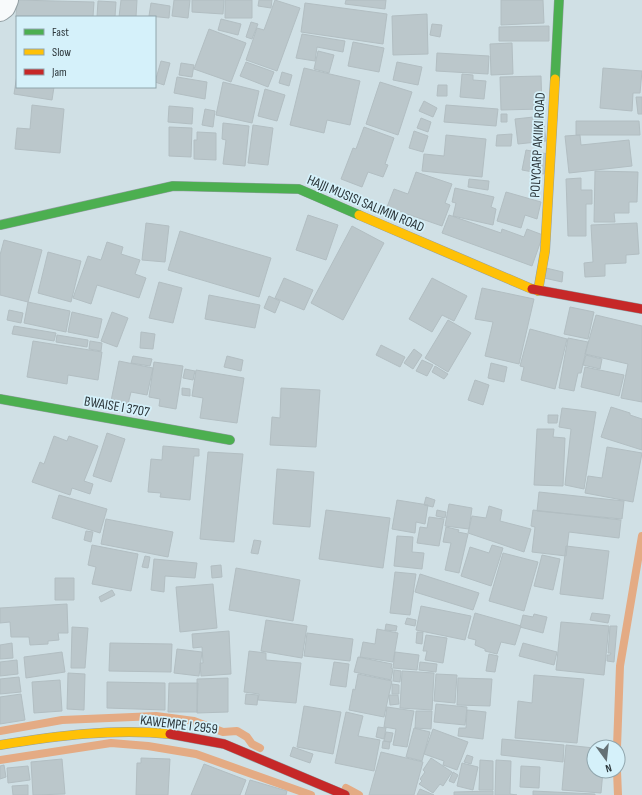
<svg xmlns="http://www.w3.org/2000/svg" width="642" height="795" font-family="'Sofia Sans Condensed',sans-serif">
<rect width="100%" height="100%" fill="#d0e0e5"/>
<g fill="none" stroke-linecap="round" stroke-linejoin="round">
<!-- stream -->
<path stroke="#e4ab84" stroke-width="8" d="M0 731 62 720 156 716 194 721 223 732 237 731 247 737 252 744 260 748
M617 747 620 666 642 536
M0 760 111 743 148 746 196 754 311 795
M617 771 618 795
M346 788 359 795"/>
</g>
<!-- building -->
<path fill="#bbc7cb" stroke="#b2bec2" d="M17 0 94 2 93 17H16Z
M121 0H137L136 17H119Z
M174 0H190L188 18 172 16Z
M192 0H224L223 14 192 12Z
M225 0H252V18H225Z
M259 0H272L271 8 258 6Z
M275 0 300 8 277 71 246 60 257 28 264 30Z
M346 0H386L385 9 345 4Z
M501 0H543L544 23 501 25Z
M98 1 116 2 115 17H97Z
M151 3 170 6 169 18 149 16Z
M305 3 387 14 383 44 301 32Z
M427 14 428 54 393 55 392 16Z
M221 19 241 24 238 35 218 30Z
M251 22 258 24 252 39 246 37Z
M432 24 442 25 440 37 430 35Z
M549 26V41H499V27Z
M209 29 246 43 231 82 194 69Z
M302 34 345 41 343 52 317 47 315 61 296 58Z
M353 42 384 48 379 72 348 66Z
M512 43 513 74 491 75 490 44Z
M318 51 334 55 329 73 314 69Z
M437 53 489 56 488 74 436 71Z
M161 61 170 63 164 85 155 82Z
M246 62 274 72 268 87 240 76Z
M397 62 422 67 418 85 393 80Z
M181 63 194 65 192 77 179 75Z
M304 68 360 81 350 125 327 120 324 133 290 125Z
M603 68 642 71 640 93H633L632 111 600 108Z
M282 72 292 75 289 86 279 83Z
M462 74 473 75V80L486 81 484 99 460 97Z
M17 75V87H54L52 100 14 94Z
M541 76 542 109 501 110 500 77Z
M177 77 207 82 205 99 174 93Z
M223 82 259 91 252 123 216 115Z
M380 82 412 92 398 135 366 124Z
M438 85H447V96H437Z
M265 89 285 95 277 121 258 116Z
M636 97H642V114H638Z
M424 101 437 108 433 117 419 111Z
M32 105 64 109 60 153 15 149 17 128 30 129Z
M446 105 498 109 496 126 444 122Z
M169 106 193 108 192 124 168 122Z
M205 109 215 111 213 127 202 125Z
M501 114H507V122H501Z
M543 116 546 141 518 144 515 119Z
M421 118 431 122 428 132 417 128Z
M576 121H639L640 135H576Z
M223 123 249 126 245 166 223 164 226 140 222 139Z
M253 125 273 128 268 165 248 163Z
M169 127 192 128 191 157 169 156Z
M364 127 394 138 385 164 388 165 383 177 368 172 362 187 341 179 353 148 356 149Z
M414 131 428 136 423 152 409 148Z
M197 132 216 133V160L194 159V140H197Z
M512 134 511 146H496L497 135Z
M446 135 486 139 482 177 422 171 424 154 444 156Z
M580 135 581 145 629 140 632 166 569 173 565 136Z
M526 150 548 154 544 174 522 170Z
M595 171 638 172 637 202H629V213H614L615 222H594Z
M416 172 452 184 445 203 450 205 442 226 387 207 394 189 408 194Z
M581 178V190H592V204H586V236H568L566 179Z
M469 179 489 181 488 190 468 187Z
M455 188 494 197 491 207 496 209 493 225 453 216 456 203 452 202Z
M506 192 541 202 537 219 525 215 521 228 497 221Z
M308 215 338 225 326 260 296 250Z
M449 215 501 233 502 229 524 237 527 229 543 235 532 266 442 233Z
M146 223 169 226 165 262 142 260Z
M637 223 639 254 626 255V263L605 264V276L585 277 584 263 593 262 591 225Z
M352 226 384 243 343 320 311 303Z
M180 231 271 258 259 297 168 270Z
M4 240 42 250 28 302 0 295V255Z
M107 242 123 247 121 254 140 260 135 274 146 278 139 298 97 285 91 304 73 298 88 256 101 260Z
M48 252 81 261 71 302 38 293Z
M546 268 563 272 562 282 544 278Z
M284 278 313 290 304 310 275 298Z
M432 278 467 296 454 321 442 315 432 332 409 319Z
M159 282 182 288 173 323 149 318Z
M482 288 534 299 519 364 485 356 493 322 475 319Z
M209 295 260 305 255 328 205 319Z
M269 296 280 301 275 313 264 308Z
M28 302 70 311 66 332 24 323Z
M570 307 594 312 588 339 564 334Z
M9 310 23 313 21 323 7 320Z
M72 312 102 319 98 338 68 332Z
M112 312 128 318 117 347 101 341Z
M596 315 642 326V402L621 398 628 364 585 354Z
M448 320 471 333 448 372 425 358Z
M14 326 56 333 54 341 12 334Z
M530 329 567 339 555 389 521 380 524 367 520 366Z
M141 332 155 334 153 349 140 348Z
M57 335 88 340 87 347 56 342Z
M568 338 588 342 581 373H578L574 391 559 388Z
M33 341 102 352 98 380 68 375 67 384 27 377Z
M90 341 102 343 101 351 89 349Z
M381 345 405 357 400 367 376 355Z
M414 349 422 355 413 369 404 363Z
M586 355 602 359 600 369 583 365Z
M133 356 152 359 150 366 131 363Z
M227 356 243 360 241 371 224 367Z
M422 360 433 365 427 376 416 371Z
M119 361 153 368 147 395 131 392 128 404 111 401Z
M154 362 183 366 176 409 159 406 160 399 149 397Z
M491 363 507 367 504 382 488 378Z
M435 366 448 374 444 379 432 372Z
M585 367 624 375 619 396 581 387Z
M185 369 195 371 193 380 183 378Z
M196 370 244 378 237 423 200 418 203 398 192 396Z
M475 380 489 385 483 405 468 400Z
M182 388 190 389V396L182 395Z
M281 388 320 390 316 447 270 445 272 417 280 418Z
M611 407 630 413V415L642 419V450L601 437Z
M562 408 596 412 584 489 565 485 571 429 559 427Z
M548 415H558L557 423H548Z
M537 429H554L553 437 565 438 563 486 534 485Z
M107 433 125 439 111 482 93 476Z
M54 436 67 441 69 436 98 446 84 481 93 484 90 494 72 488 70 495 32 482 40 462 44 464Z
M163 446 199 449V456H194L190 500 160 497 161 493 148 492 151 459 162 460Z
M607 447 642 453 633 502 585 493 588 476 602 478Z
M208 452 243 454 234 542 200 539Z
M277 469 314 472 310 527 273 524Z
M539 492 624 501 622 519 537 511Z
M59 495 107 509 100 533 52 518Z
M426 497 435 500 433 507 424 505Z
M397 500 428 505 425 524 416 522 415 533 392 529Z
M449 504 472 508 469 529 445 526Z
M489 506 502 510 500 521 531 529 524 552 468 533 472 516 486 518Z
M326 510 390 518 383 568 319 559Z
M437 510 446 512 445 518 436 516Z
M533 510 621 520 619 538 569 532 566 556 532 552 535 527 531 526Z
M429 517 444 519 439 546 417 543 420 527 427 528Z
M106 519 173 532 168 557 101 544Z
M446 527 459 530 458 532 468 534 459 573 445 570 451 543 443 542Z
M86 531 93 532 91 542 84 540Z
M397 536 413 537 412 552 424 553 422 569 394 566Z
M254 540 261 541 258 554 251 553Z
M92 545 138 554 131 591 92 584 96 567 88 565Z
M492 545 503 548 491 586 461 576 470 547 489 553Z
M566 546 609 551 603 599 560 594Z
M503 553 538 562 524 611 489 601Z
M542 555 560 559 553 590 534 586Z
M145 556 150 557 148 568 142 567Z
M154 559 197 563 195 578 165 576 164 592 151 590Z
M221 565 222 577 212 578 211 566Z
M236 568 300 580 293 621 229 610Z
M395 572 416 574 410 615 390 613Z
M420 574 479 593 473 610 415 592Z
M55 578H74V600H55Z
M213 584 217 628 180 632 176 587Z
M112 590 115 595 101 602 99 597Z
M67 604 68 633H58L59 640 48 641V644L30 645 29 637H11L10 622 0 623V608Z
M421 606 471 616 465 640 416 630Z
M475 613 521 626 515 645 501 642 497 654 485 651V649L475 645 476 640 468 638Z
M592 613 610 615 608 623 590 620Z
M534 614 547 617 543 633 520 627 523 615 533 617Z
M407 618 416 620 415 626 405 624Z
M266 620 307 626 302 658 261 651Z
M561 622 609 626 604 675 556 670Z
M386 624 397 626 396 631 385 630Z
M610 626H617L614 662 607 661V655H610L611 653H608Z
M72 627 88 628 85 668H71Z
M377 629 398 633 393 662 360 657 363 642 375 644Z
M229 631 231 674 201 676 200 663H203L202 647 193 648 192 634Z
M417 632H423L422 644 416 643Z
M307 633 353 639 350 661 304 656Z
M426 635 447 638 443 663 425 660 427 651H423Z
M12 643 13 658 0 659V645Z
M110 643 172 644 171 672 109 671Z
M523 643 557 652 554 665 519 656Z
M177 649 202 652 199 676 174 673Z
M249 651 266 653V660L301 663 296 703 258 700 259 694 244 692Z
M62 652 65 672 26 678 24 657Z
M395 652 419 655 417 670 393 668Z
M489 654 498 656 495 672 486 671Z
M358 657 392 664 391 668 393 669 391 680 354 672Z
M17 660 18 674 0 676V662Z
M334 662 349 664 346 687 330 685Z
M420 662 437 664 436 672 419 670Z
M394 670 401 671 400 682 393 681Z
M402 671 434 673 432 710 400 708Z
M68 673 85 674 84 710 67 709Z
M358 674 392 681 384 717 349 710 353 689 355 690Z
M436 674 457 675 455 703 434 701Z
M534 675 584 679 577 743 515 738 518 701 532 703Z
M19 677 21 692 0 694V679Z
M228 678V712L197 713V679Z
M458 678 492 679 490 706 457 705Z
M60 680 62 711 34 713 32 682Z
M107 682 165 683V710L107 708Z
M169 683H198L197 712H168Z
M392 684 399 685V694H392Z
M21 694 25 720 0 724V697Z
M246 694 258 695 257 705 245 704Z
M389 695H398L399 704 390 705Z
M436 704 467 707 465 725 434 722Z
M304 706 341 712 333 754 297 747Z
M387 707 414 711 407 747 393 745 396 729 384 727Z
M467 710 486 712 483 739 458 736 459 728H466Z
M416 711H432L431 729 415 728Z
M346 712 363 716 358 736 380 740 374 771 335 763Z
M378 727 386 728 384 739 376 737Z
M414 728 430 732 422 761 406 757Z
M433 729 468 742 457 770 443 765 444 761 424 754Z
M386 732 393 733 391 742 384 741Z
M502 739 564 745 563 762 501 755Z
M383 741 390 742 389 749 382 748Z
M566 745 594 748V771H603L601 793 562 790Z
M293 747 313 754 310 763 290 756Z
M381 752 423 762 414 795H369Z
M467 755 473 757 471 764 464 762Z
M141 758 170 759 168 795H136L137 763H141Z
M431 758 452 772 443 786 440 784 433 793 419 784 422 781 420 779 425 772 423 770Z
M62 759 65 794 33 795 31 762Z
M480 760 493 761V790H479Z
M496 760 511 761 510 794 517 795H495Z
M462 763 478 767 473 790 457 786Z
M204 764 246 780 240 795H191Z
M4 765 6 777 0 779V766Z
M28 766 30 780 8 783 7 768Z
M521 766 540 767 539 788 520 787Z
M453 772 458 775 454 783 449 781Z
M250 780 287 791 286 795H245Z
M28 785V795H13L12 786Z
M420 789 434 795H417Z
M493 791V795H454V792Z
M533 791 595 794V795H533Z"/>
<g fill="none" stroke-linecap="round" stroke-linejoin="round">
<!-- street casing -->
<g stroke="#929ea2" stroke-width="24">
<path id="street" d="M0 10 4 7 7 0"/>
</g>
<!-- fast casing -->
<g stroke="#929ea2" stroke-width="10">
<path id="fast" d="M555 79 559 0
M0 225 173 186 299 189 359 215
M0 399 230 440"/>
</g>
<!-- slow casing -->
<g stroke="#929ea2" stroke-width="10">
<path id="slow" d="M359 215 532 289
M538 291 545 251 555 79
M0 745C56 736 113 728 170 734"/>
</g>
<!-- jam casing -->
<g stroke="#929ea2" stroke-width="10">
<path id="jam" d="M532 289 642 309
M170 734 224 744 345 795"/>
</g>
<!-- street -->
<use href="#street" stroke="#f8fafb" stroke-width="22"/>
<!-- fast -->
<use href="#fast" stroke="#4caf50" stroke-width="9"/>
<!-- slow -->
<use href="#slow" stroke="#ffc107" stroke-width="9"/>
<!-- jam -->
<use href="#jam" stroke="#c62828" stroke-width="9"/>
</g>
<g text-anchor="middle" stroke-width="3.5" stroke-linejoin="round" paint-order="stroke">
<!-- street labels -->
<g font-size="14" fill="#2b3539" stroke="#d5f1fa">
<text transform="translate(537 145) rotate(-87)" y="5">POLYCARP AKIIKI ROAD</text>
<text transform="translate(366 203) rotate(23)" y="5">HAJJI MUSISI SALIMIN ROAD</text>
<text transform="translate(117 406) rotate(10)" y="5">BWAISE I 3707</text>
<text transform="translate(179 724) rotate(7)" y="5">KAWEMPE I 2959</text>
</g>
</g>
<!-- legend -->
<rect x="16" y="16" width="140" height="72" fill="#d5f1fa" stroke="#91a6ad"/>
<rect x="24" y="29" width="20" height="6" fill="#4caf50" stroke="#91a6ad"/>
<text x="52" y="36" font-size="12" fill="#2b3539">Fast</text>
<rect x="24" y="49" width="20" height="6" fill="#ffc107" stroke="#91a6ad"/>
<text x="52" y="56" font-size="12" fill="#2b3539">Slow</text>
<rect x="24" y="69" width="20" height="6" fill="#c62828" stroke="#91a6ad"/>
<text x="52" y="76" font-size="12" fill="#2b3539">Jam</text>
<!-- north arrow -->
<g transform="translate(606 759) rotate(165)"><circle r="19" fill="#d5f1fa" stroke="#91a6ad"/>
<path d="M0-3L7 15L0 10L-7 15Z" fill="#657175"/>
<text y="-6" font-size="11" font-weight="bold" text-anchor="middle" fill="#2b3539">N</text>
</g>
</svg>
